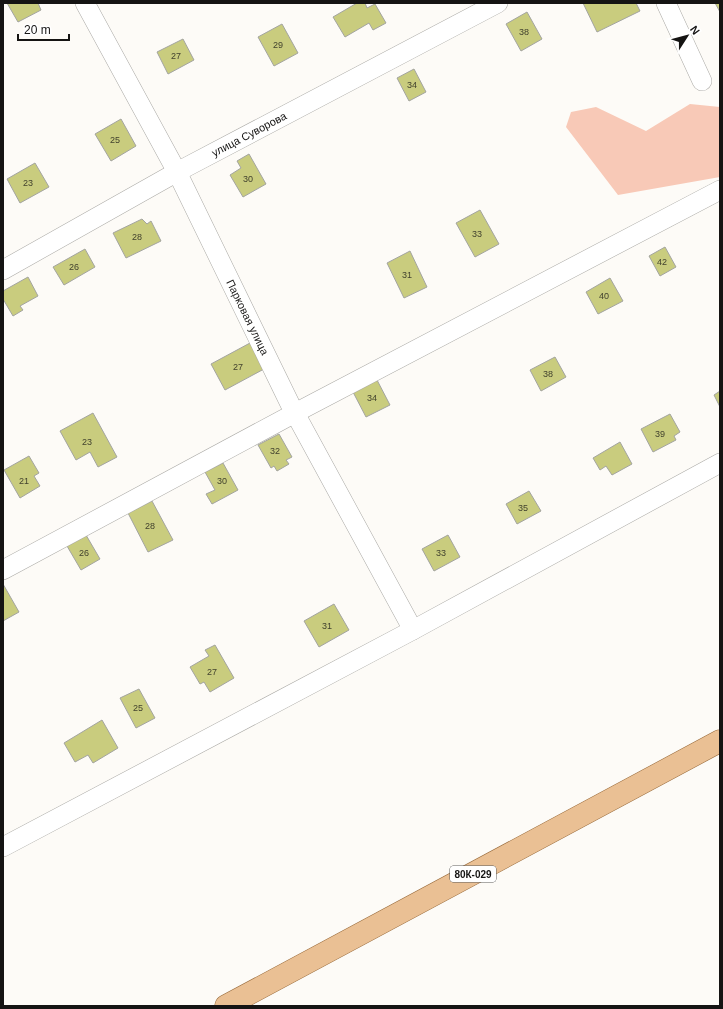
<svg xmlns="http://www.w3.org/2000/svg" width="723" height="1009" font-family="Arial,sans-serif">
<rect width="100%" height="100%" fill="#fdfbf7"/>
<!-- green -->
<path fill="#f8c9b7" d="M690 104 720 107V177L618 195 566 127 571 112 596 107 646 131Z"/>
<!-- building -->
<path fill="#c9cc7e" stroke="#a3a4a0" d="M7 3H38L41 10 18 22Z
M357 3H365L367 8 375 4 386 23 373 30 369 23 345 37 333 17Z
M583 3H636L640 11 597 32Z
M715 3H720V12Z
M527 12 542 39 521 51 506 24Z
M282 24 298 53 274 66 258 37Z
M183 39 194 60 168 74 157 52Z
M414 69 426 92 409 101 397 78Z
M121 119 136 146 111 161 95 134Z
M249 154 266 184 243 197 230 175 241 168 237 161Z
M35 163 49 187 20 203 7 179Z
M480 210 499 244 475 257 456 223Z
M142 219 147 224 151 221 161 241 126 258 113 233Z
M665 247 676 267 660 276 649 256Z
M85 249 95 267 64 285 53 267Z
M410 251 427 287 404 298 387 263Z
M28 277 38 296 20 306 23 310 13 316 3 299V291Z
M610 278 623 301 598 314 586 292Z
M250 343 264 369 225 390 211 364Z
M555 357 566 377 541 391 530 370Z
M377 380 390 405 366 417 353 392Z
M720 391V407L714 395Z
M93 413 117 457 98 467 90 452 76 460 60 431Z
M670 414 680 432 674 436 676 440 653 452 641 429Z
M279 434 292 457 286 460 289 464 277 471 274 466 271 468 258 445Z
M620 442 632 464 612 475 606 466 600 470 593 458Z
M29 456 39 473 34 476 40 486 20 498 4 470Z
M223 463 238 490 212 504 206 494 215 490 205 472Z
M529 491 541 511 517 524 506 504Z
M152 501 173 540 148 552 128 513Z
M86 535 100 559 81 570 67 546Z
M448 535 460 557 434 571 422 549Z
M3 584 19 612 3 621Z
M334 604 349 630 319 647 304 621Z
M215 645 234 678 210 692 204 682 200 684 190 667 209 656 205 650Z
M139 689 155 718 136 728 120 698Z
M102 720 118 748 93 763 88 755 75 762 64 743Z"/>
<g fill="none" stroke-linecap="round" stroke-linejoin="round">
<!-- street casing -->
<g stroke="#aaa9a5" stroke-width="20">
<g id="street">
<path id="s1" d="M85 3 177 172 290 404 413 630"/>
<path d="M666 3 702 81"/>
<path id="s2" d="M3 270 177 172 498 3"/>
<path d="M3 570 295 413 720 190"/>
<path d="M3 847 413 630 720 463"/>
</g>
</g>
<!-- primary casing -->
<g stroke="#966839" stroke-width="23">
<path id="primary" d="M226 1006 720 741"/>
</g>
<!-- street -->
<use href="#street" stroke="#fff" stroke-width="19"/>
<!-- primary -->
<use href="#primary" stroke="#eac094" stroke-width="22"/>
</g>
<g text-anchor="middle" stroke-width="4" stroke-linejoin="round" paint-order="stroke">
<!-- number labels -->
<g font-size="9" fill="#42422e">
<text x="524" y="35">38</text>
<text x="278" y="48">29</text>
<text x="176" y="59">27</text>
<text x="412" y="88">34</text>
<text x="115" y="143">25</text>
<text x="248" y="182">30</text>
<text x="28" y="186">23</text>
<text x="477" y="237">33</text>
<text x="137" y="240">28</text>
<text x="662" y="265">42</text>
<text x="74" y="270">26</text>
<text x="407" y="278">31</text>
<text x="604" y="299">40</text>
<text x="238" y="370">27</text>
<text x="548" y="377">38</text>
<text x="372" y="401">34</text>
<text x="660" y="437">39</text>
<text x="87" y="445">23</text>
<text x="275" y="454">32</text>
<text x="24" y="484">21</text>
<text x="222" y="484">30</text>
<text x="523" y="511">35</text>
<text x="150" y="529">28</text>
<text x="84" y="556">26</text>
<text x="441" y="556">33</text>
<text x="327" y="629">31</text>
<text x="212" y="675">27</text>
<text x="138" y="711">25</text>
</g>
<!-- shield labels -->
<rect fill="#fff" stroke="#5b5a5a" stroke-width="1" x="450" y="866" width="46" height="16" rx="3"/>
<g font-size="10" font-weight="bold" fill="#151413">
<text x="473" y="878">80К-029</text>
</g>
<!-- street labels -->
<g font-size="11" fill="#151413" stroke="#fff">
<text dy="4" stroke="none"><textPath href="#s2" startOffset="281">улица Суворова</textPath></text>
<text dy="4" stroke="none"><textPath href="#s1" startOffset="354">Парковая улица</textPath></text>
</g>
</g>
<!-- border -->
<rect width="723" height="1009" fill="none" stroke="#151413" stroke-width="8"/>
<!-- north arrow -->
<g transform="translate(687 36) rotate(54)" stroke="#ffffff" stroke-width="3" paint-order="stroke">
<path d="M0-3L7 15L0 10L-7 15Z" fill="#151413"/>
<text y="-6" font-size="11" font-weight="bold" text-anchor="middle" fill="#151413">N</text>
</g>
<!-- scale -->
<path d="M18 34v6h51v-6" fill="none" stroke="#151413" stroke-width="2"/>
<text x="24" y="34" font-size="12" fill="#151413" stroke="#ffffff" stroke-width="3" paint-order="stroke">20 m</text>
</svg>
